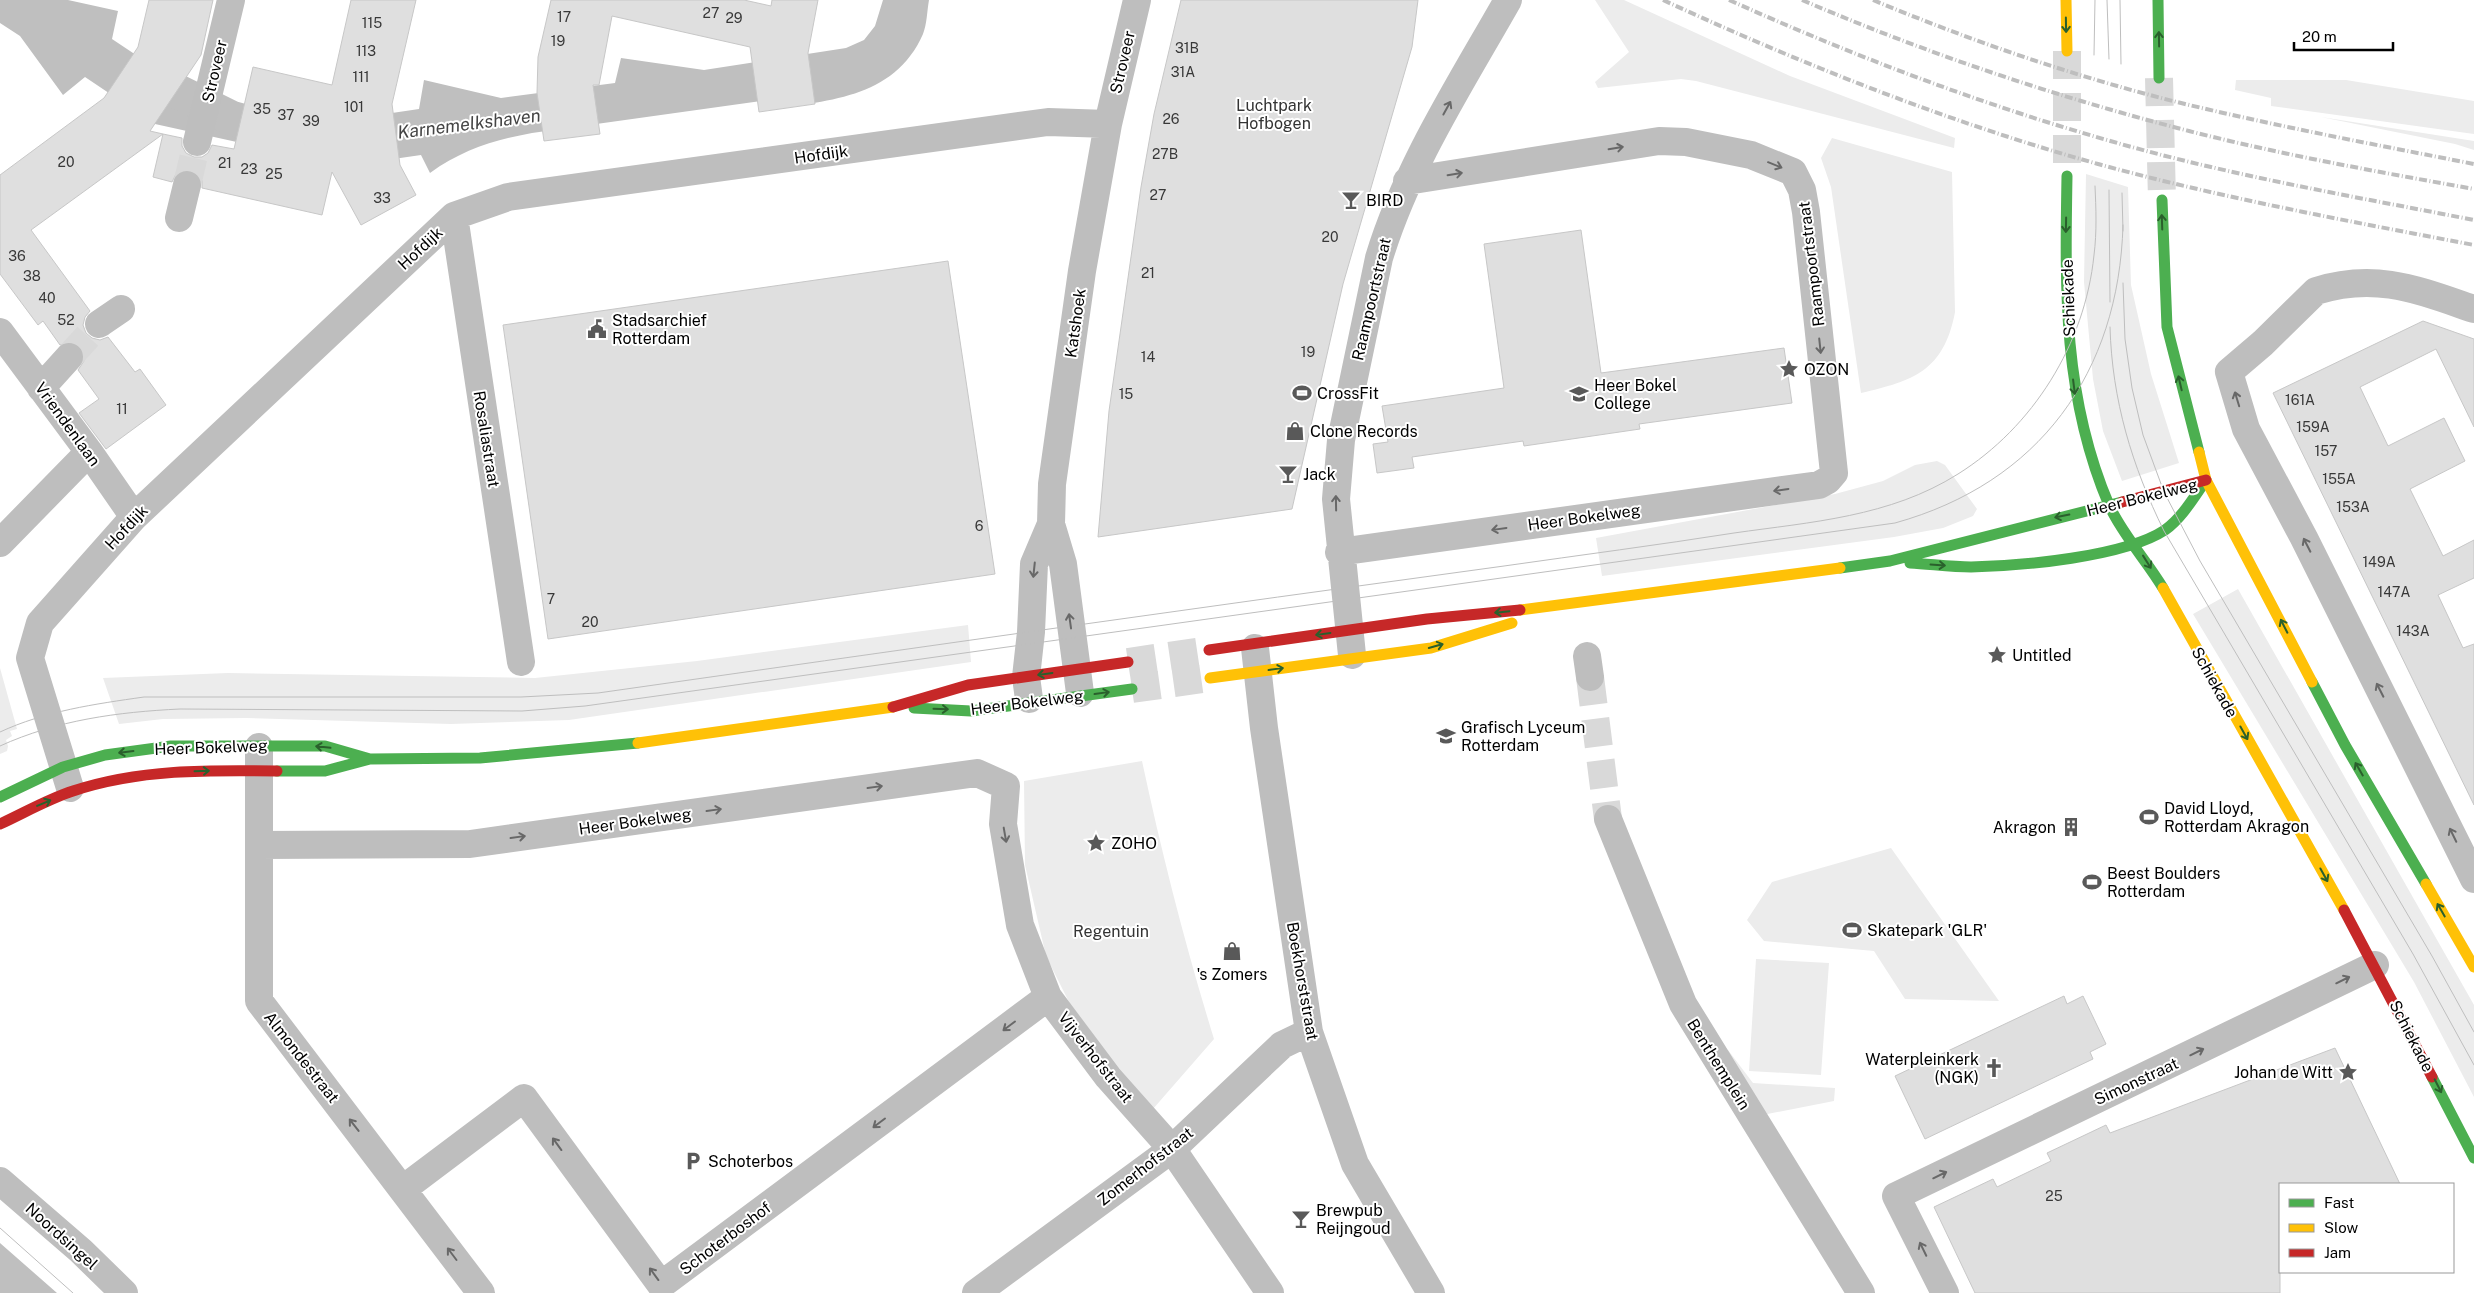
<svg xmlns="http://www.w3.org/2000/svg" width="2474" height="1293" font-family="'Public Sans',sans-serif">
<rect width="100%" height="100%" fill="#fff"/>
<!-- green -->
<path fill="#ececec" d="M1595 0H1624L1790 76 1955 138 1954 148 1696 81 1681 79 1598 88 1595 82 1629 52Z
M2236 80H2346L2474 101V134L2271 106V98L2235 90Z
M2321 117 2474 141V150L2455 144Z
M1832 138 1952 172 1955 312C1944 371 1913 381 1861 393L1831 187 1821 158Z
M2086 174 2128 187 2131 285 2151 374 2179 463 2122 481 2103 431 2093 379 2084 282Z
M1937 461 1945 465 1977 509 1973 516 1943 528 1894 537 1602 576 1596 538 1835 494 1883 481 1915 465Z
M2238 589 2474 1005V1097L2414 982 2193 614Z
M968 625 971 662 569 720 451 724 246 718 163 719 119 724 103 678 228 673 535 678 697 661Z
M0 668 17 729 10 731 12 736 6 740 8 746 7 751 0 754Z
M1142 761C1162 855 1186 948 1214 1039L1146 1117 1079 1022 1046 956 1025 865 1024 781Z
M1891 848 1999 1001 1905 999 1874 951 1764 941 1747 920 1772 882Z
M1756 959 1829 963 1821 1075 1749 1071Z
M1715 1049 1728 1050 1753 1083 1835 1088 1834 1101 1757 1116Z"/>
<!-- water -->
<path fill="#bfbfbf" d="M0 0H68L118 11 112 39 178 83 182 89 181 106 329 140 338 121 419 109 424 80 501 98 615 83 621 58 704 70 846 48 864 40 875 26 883 0H929C927 11 927 24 923 34 894 100 824 101 763 110L761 101 532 133C494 140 462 150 430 173L421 155 345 166 155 124 85 77 63 95 20 36 0 23Z
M0 1243 57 1293H0Z"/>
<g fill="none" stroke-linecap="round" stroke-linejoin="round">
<!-- canal -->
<path stroke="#bfbfbf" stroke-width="35" d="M140 73 231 118 270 129"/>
</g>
<!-- building -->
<path fill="#dfdfdf" stroke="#c7c7c7" d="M149 0H213L201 55 150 131 163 134 31 230 90 311 85 317 83 325 86 333 92 338 100 340 108 337 135 372 140 369 166 405 106 449 79 413 99 399 78 370 84 361V352L79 345 73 342 60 345 43 321 38 325 0 274V175L104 98 138 47Z
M351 0H416L392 104 400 165 416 195 361 225 332 172 322 215 202 188V181L198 174 190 170H183L176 174 172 182 153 177 163 134 182 138V146L186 153 194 157H202L208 153 212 145 234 149 253 67 332 85Z
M551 0H744L771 6 772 0H818L808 53 815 104 759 112 750 47 612 16 599 85H593L600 134 544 141 537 93 538 57Z
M1181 0H1418L1412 47 1343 284 1292 509 1098 537 1109 411 1141 187 1154 114Z
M1581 230 1601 373 1784 348 1792 403 1639 424 1640 429 1524 446 1523 441 1412 457 1414 468 1377 473 1373 444 1388 442 1382 406 1504 388 1484 244Z
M948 261 995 574 548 639 503 325Z
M2423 321 2474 339V427L2436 349 2360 387 2388 446 2444 418 2465 461 2410 489 2443 556 2474 540V578L2438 595 2463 648 2474 644V805L2273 393Z
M2064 996 2067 1004 2083 996 2106 1044 2090 1052 2093 1059 1925 1139 1895 1076Z
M2335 1048 2400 1184H2280V1293H1975L1934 1207 1993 1179 1997 1187 2051 1161 2047 1153 2106 1125 2110 1133Z"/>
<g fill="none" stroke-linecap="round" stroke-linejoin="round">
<!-- street-tunnel -->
<path stroke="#d9d9d9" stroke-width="28" stroke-dasharray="28 14" stroke-linecap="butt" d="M187 185 197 142
M69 357 99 324
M1590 677 1608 819"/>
<!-- secondary-tunnel -->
<path stroke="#d9d9d9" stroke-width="28" stroke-dasharray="28 14" stroke-linecap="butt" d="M2067 51V176
M2159 78 2162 200
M1128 662 1209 650
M1132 689 1210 678"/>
<!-- street -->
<path stroke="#bebebe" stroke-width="28" d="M197 142 231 0
M454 216 521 662
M179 218 187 185
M2474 309C2418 290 2376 272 2316 291L2263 343 2229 372 2246 429 2304 538 2474 879
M99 324 121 309
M0 332 89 452 134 517
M41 388 69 357
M0 543 89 452
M1339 552 1819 485 1828 480 1834 473 1806 212 1802 190 1793 172 1751 155 1686 142 1659 141 1407 181
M1255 648 1264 728 1309 1032 1355 1164 1431 1293
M1352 655 1336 499 1341 440 1379 258C1407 166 1461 83 1508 0
M1587 656 1590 677
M1080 693 1063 564 1051 524 1052 484 1082 271 1108 124 1137 0
M1029 699 1026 677 1031 632 1034 564 1051 524
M259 747V1001L481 1293
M70 788 30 658 40 623 134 517 454 216 508 197 1048 122 1108 124
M1608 819 1683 1004 1861 1293
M259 845 470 844 977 773 1006 786 1003 824 1020 925 1048 997 1108 1077 1172 1149 1270 1293
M0 1181 81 1251 124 1293
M403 1189 524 1098 661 1285 1048 997
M976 1293 1172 1149 1282 1045 1309 1032
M1945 1293 1896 1196 2375 965"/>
<!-- fast -->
<path stroke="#4caf50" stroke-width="11" d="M2158 0 2159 78
M2067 176C2065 291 2063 397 2109 505 2122 534 2147 561 2163 588
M2162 200 2167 327 2199 452
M1910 563C1930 564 1951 567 1971 567 2021 566 2124 557 2165 530 2182 518 2194 497 2206 480
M1840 568 1890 561 2122 502
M2312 682 2345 745 2426 884
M914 708 971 711 1132 689
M277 771H325L370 759 480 758 638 743
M0 797 63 767 105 755 171 746H325L370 759
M2432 1077 2474 1158"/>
<!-- slow -->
<path stroke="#ffc107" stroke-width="11" d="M2066 0 2067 51
M2199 452 2206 480 2312 682
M2163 588 2344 910
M1520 610 1840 568
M1210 678 1431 648 1512 623
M638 743 893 707
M2426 884 2474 967"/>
<!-- jam -->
<path stroke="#c62828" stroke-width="11" d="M2122 502 2206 480
M1209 650 1427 619 1520 610
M893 707 968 685 1128 662
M0 824C24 813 48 799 73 791 139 769 208 770 277 771
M2344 910 2432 1077"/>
<!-- tram -->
<path stroke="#bebebe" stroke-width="1" d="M2107 0 2109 59
M2120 0 2121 64
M2094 55 2095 0
M2109 190 2110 302
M2122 193 2123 231
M2123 283 2125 339 2132 388 2143 435 2164 492 2200 561 2432 956 2474 1032
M2110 327C2112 400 2132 466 2164 531L2413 954 2474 1065
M0 732C45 711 95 704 144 697H521L598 693C900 650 1202 607 1504 566 1581 555 1658 545 1734 533 1811 522 1890 517 1958 474 2033 427 2085 344 2094 255 2097 232 2096 208 2095 186
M0 746C57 720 118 712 180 709L522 711 585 706 1895 523C2039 483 2119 373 2123 225
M0 1228 73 1293"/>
<!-- rail -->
<path stroke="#bebebe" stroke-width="4" stroke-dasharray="8 2.5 1 2.5" stroke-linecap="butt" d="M1663 0C1804 65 1948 122 2098 164 2222 198 2348 221 2474 245
M1729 0C1852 55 1977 103 2107 140 2227 175 2351 196 2474 220
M1802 0C1928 54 2057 97 2189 131 2283 155 2379 172 2474 189
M1873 0C1974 42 2079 78 2185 104 2281 127 2377 145 2474 164"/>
</g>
<!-- one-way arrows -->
<defs><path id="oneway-shaft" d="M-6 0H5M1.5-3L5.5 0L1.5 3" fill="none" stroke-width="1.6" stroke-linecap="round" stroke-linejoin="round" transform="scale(1.25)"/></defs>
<g stroke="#2a602c">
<use href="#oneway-shaft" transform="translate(2066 25) rotate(89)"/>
<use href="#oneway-shaft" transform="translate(2159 39) rotate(-91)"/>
<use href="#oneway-shaft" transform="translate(2162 222) rotate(-92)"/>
<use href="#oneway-shaft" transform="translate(2066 225) rotate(91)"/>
<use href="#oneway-shaft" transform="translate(2180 383) rotate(-103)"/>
<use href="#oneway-shaft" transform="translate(2074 387) rotate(83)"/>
<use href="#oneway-shaft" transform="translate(2062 516) rotate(169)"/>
<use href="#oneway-shaft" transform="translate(2147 562) rotate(58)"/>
<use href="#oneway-shaft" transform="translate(1938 565) rotate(4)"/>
<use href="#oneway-shaft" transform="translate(1502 612) rotate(174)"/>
<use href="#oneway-shaft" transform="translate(2284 626) rotate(-117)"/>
<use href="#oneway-shaft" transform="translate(1323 634) rotate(172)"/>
<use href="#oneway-shaft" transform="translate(1436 646) rotate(-16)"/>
<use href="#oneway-shaft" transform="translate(1276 669) rotate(-8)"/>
<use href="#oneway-shaft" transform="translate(1045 674) rotate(172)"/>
<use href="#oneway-shaft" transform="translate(1102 693) rotate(-8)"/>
<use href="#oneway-shaft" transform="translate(941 709) rotate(2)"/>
<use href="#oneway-shaft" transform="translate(2244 733) rotate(61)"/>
<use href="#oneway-shaft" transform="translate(323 747) rotate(-174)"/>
<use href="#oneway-shaft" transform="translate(126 752) rotate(173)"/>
<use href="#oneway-shaft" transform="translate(2359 769) rotate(-120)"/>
<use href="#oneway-shaft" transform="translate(202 771) rotate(-2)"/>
<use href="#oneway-shaft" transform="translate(44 803) rotate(-23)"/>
<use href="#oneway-shaft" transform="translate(2324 875) rotate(61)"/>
<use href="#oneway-shaft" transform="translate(2441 910) rotate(-120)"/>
<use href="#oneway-shaft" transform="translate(2438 1086) rotate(63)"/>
</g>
<g stroke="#686868">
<use href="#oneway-shaft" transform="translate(1447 108) rotate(-61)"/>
<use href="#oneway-shaft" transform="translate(1616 148) rotate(-9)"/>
<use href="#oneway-shaft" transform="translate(1775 165) rotate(22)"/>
<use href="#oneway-shaft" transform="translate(1455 174) rotate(-9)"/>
<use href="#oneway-shaft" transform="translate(1820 346) rotate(84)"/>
<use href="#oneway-shaft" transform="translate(2237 399) rotate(-107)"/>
<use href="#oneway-shaft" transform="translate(1781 490) rotate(172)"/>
<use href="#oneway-shaft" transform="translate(1336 503) rotate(-91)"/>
<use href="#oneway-shaft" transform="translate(1499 529) rotate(172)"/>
<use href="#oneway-shaft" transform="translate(2307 545) rotate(-117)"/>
<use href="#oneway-shaft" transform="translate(1034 570) rotate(96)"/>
<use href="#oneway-shaft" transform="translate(1070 621) rotate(-98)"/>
<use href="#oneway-shaft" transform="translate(2380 690) rotate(-117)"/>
<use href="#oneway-shaft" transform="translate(875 787) rotate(-8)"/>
<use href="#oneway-shaft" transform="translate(714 810) rotate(-8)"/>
<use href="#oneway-shaft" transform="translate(1005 835) rotate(80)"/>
<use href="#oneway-shaft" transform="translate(2453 835) rotate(-116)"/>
<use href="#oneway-shaft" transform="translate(518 837) rotate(-8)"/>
<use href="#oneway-shaft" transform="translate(2343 980) rotate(-26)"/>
<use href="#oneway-shaft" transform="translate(1009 1026) rotate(143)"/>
<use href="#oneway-shaft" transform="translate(2197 1052) rotate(-26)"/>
<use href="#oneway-shaft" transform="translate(879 1123) rotate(143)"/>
<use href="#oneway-shaft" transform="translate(354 1125) rotate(-128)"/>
<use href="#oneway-shaft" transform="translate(557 1144) rotate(-126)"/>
<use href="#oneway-shaft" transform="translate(1940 1175) rotate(-26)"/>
<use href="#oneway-shaft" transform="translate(1923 1249) rotate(-116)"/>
<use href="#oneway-shaft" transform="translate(452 1254) rotate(-127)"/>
<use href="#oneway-shaft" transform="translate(654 1274) rotate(-126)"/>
</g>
<!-- icons -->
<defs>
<g id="bar-bare" transform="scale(1.5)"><path d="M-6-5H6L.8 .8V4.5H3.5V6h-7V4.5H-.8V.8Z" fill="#595959" stroke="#fff" stroke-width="2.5" paint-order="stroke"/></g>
<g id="civic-bare" transform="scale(1.5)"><path d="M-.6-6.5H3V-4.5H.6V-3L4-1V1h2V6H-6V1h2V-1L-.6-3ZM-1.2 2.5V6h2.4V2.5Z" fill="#595959" stroke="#fff" stroke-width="2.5" paint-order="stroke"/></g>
<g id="sight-bare" transform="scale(1.5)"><path d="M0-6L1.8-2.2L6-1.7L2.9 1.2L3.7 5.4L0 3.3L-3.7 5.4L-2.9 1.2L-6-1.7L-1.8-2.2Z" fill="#595959" stroke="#fff" stroke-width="2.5" paint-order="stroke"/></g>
<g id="stadium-bare" transform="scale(1.5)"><path d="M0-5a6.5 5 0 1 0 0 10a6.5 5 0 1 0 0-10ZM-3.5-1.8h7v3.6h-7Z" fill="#595959" stroke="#fff" stroke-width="2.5" paint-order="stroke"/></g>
<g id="school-bare" transform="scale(1.5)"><path d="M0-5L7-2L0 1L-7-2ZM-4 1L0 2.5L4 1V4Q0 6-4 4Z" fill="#595959" stroke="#fff" stroke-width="2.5" paint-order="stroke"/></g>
<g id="shop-bare" transform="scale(1.5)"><path d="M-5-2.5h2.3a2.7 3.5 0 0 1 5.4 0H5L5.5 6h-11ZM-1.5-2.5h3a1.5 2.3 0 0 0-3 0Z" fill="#595959" stroke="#fff" stroke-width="2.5" paint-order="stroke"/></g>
<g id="building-bare" transform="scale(1.5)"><path d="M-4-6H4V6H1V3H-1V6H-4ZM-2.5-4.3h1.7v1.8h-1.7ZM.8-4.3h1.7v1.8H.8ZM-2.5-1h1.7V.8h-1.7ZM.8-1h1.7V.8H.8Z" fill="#595959" stroke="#fff" stroke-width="2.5" paint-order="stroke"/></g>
<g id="church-bare" transform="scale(1.5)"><path d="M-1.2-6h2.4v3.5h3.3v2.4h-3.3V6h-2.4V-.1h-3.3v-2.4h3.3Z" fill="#595959" stroke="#fff" stroke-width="2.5" paint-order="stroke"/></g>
<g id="parking-bare" transform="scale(1.5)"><path d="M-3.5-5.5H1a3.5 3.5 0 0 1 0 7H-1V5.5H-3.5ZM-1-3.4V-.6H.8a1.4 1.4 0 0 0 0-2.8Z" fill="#595959" stroke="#fff" stroke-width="2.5" paint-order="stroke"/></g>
</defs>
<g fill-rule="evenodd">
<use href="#bar-bare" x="1351" y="200"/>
<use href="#civic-bare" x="597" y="329"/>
<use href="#sight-bare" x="1789" y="369"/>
<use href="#stadium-bare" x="1302" y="393"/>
<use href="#school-bare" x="1579" y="394"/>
<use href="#shop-bare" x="1295" y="431"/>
<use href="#bar-bare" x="1288" y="474"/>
<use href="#sight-bare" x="1997" y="655"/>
<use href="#school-bare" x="1446" y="736"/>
<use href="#stadium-bare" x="2149" y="817"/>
<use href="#building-bare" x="2071" y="827"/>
<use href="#sight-bare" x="1096" y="843"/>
<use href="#stadium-bare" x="2092" y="882"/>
<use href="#stadium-bare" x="1852" y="930"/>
<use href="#shop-bare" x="1232" y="951"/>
<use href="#church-bare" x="1994" y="1068"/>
<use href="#sight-bare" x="2348" y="1072"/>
<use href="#parking-bare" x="693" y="1161"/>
<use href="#bar-bare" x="1301" y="1219"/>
</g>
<g text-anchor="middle" stroke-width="4" stroke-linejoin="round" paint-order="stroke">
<!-- number labels -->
<g font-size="14" fill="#383838">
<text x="711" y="18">27</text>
<text x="564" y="22">17</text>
<text x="734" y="23">29</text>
<text x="372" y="28">115</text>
<text x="558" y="46">19</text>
<text x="1187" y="53">31B</text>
<text x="366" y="56">113</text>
<text x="1183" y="77">31A</text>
<text x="361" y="82">111</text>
<text x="354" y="112">101</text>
<text x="262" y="114">35</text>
<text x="286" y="120">37</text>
<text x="1171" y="124">26</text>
<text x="311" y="126">39</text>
<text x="1165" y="159">27B</text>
<text x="66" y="167">20</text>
<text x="225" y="168">21</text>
<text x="249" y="174">23</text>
<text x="274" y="179">25</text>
<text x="1158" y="200">27</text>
<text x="382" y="203">33</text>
<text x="1330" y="242">20</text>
<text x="17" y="261">36</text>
<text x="1148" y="278">21</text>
<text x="32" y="281">38</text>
<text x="47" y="303">40</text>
<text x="66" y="325">52</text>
<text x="1308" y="357">19</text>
<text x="1148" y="362">14</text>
<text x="1126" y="399">15</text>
<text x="2300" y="405">161A</text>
<text x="122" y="414">11</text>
<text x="2313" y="432">159A</text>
<text x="2326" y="456">157</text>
<text x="2339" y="484">155A</text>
<text x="2353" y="512">153A</text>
<text x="979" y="531">6</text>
<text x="2379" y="567">149A</text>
<text x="2394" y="597">147A</text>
<text x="551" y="604">7</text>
<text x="590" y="627">20</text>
<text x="2413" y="636">143A</text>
<text x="2054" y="1201">25</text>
</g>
<!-- street labels -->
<g font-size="16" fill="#000" stroke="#fff">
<text transform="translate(1122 62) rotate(-77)" y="6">Stroveer</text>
<text transform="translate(214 71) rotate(-77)" y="6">Stroveer</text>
<text transform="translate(821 154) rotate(-8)" y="6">Hofdijk</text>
<text transform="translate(420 248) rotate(-43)" y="6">Hofdijk</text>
<text transform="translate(1811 264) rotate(-97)" y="6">Raampoortstraat</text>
<text transform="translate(2068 298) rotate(-92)" y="6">Schiekade</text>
<text transform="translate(1371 299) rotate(-77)" y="6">Raampoortstraat</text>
<text transform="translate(1075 323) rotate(-82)" y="6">Katshoek</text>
<text transform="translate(68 424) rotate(54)" y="6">Vriendenlaan</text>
<text transform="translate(487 439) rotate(81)" y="6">Rosaliastraat</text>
<text transform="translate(2142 497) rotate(-14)" y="6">Heer Bokelweg</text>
<text transform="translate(1584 517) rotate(-8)" y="6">Heer Bokelweg</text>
<text transform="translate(126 527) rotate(-47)" y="6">Hofdijk</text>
<text transform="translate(2215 682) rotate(61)" y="6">Schiekade</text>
<text transform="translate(1027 702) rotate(-7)" y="6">Heer Bokelweg</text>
<text transform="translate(211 747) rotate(-2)" y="6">Heer Bokelweg</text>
<text transform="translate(635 821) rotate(-8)" y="6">Heer Bokelweg</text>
<text transform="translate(1303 981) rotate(80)" y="6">Boekhorststraat</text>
<text transform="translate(2412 1036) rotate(63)" y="6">Schiekade</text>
<text transform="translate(302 1057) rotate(52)" y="6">Almondestraat</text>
<text transform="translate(1096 1057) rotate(52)" y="6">Vijverhofstraat</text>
<text transform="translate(1719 1064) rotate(58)" y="6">Benthemplein</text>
<text transform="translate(2136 1081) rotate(-25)" y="6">Simonstraat</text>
<text transform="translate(1145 1166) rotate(-38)" y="6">Zomerhofstraat</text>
<text transform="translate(62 1236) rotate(42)" y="6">Noordsingel</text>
<text transform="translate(725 1238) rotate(-37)" y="6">Schoterboshof</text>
</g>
<!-- park labels -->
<g font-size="16" fill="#333" stroke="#fff">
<text x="1274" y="111">Luchtpark<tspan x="1274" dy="18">Hofbogen</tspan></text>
<text x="1111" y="937">Regentuin</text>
</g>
<!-- poi labels -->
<g font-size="16" fill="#000" stroke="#fff" text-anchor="start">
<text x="1366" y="206">BIRD</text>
<text x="612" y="326">Stadsarchief<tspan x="612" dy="18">Rotterdam</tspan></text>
<text x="1804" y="375">OZON</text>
<text x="1594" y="391">Heer Bokel<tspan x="1594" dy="18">College</tspan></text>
<text x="1317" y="399">CrossFit</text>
<text x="1310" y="437">Clone Records</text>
<text x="1303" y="480">Jack</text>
<text x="2012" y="661">Untitled</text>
<text x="1461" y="733">Grafisch Lyceum<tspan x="1461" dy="18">Rotterdam</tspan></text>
<text x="2164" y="814">David Lloyd,<tspan x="2164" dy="18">Rotterdam Akragon</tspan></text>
<text x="2056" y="833" text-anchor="end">Akragon</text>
<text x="1111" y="849">ZOHO</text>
<text x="2107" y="879">Beest Boulders<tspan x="2107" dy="18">Rotterdam</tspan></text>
<text x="1867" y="936">Skatepark 'GLR'</text>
<text x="1232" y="980" text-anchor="middle">'s Zomers</text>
<text x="1979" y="1065" text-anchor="end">Waterpleinkerk<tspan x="1979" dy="18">(NGK)</tspan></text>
<text x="2333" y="1078" text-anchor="end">Johan de Witt</text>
<text x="708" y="1167">Schoterbos</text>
<text x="1316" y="1216">Brewpub<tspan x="1316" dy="18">Reijngoud</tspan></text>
</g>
<!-- water labels -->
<g font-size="18" font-style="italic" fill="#444" stroke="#fff">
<text transform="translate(469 124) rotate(-7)" y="6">Karnemelkshaven</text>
</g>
</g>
<!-- legend -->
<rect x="2279" y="1183" width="175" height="90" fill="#ffffff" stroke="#999999"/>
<rect x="2289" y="1199" width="25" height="8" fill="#4caf50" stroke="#999999"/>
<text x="2324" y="1208" font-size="15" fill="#000000">Fast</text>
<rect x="2289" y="1224" width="25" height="8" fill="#ffc107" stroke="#999999"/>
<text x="2324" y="1233" font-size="15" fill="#000000">Slow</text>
<rect x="2289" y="1249" width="25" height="8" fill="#c62828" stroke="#999999"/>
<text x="2324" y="1258" font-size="15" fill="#000000">Jam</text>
<!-- scale -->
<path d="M2294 42v8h99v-8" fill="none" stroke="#000000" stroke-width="2.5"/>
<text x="2302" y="42" font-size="15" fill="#000000" stroke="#ffffff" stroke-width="4" paint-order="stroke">20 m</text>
</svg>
